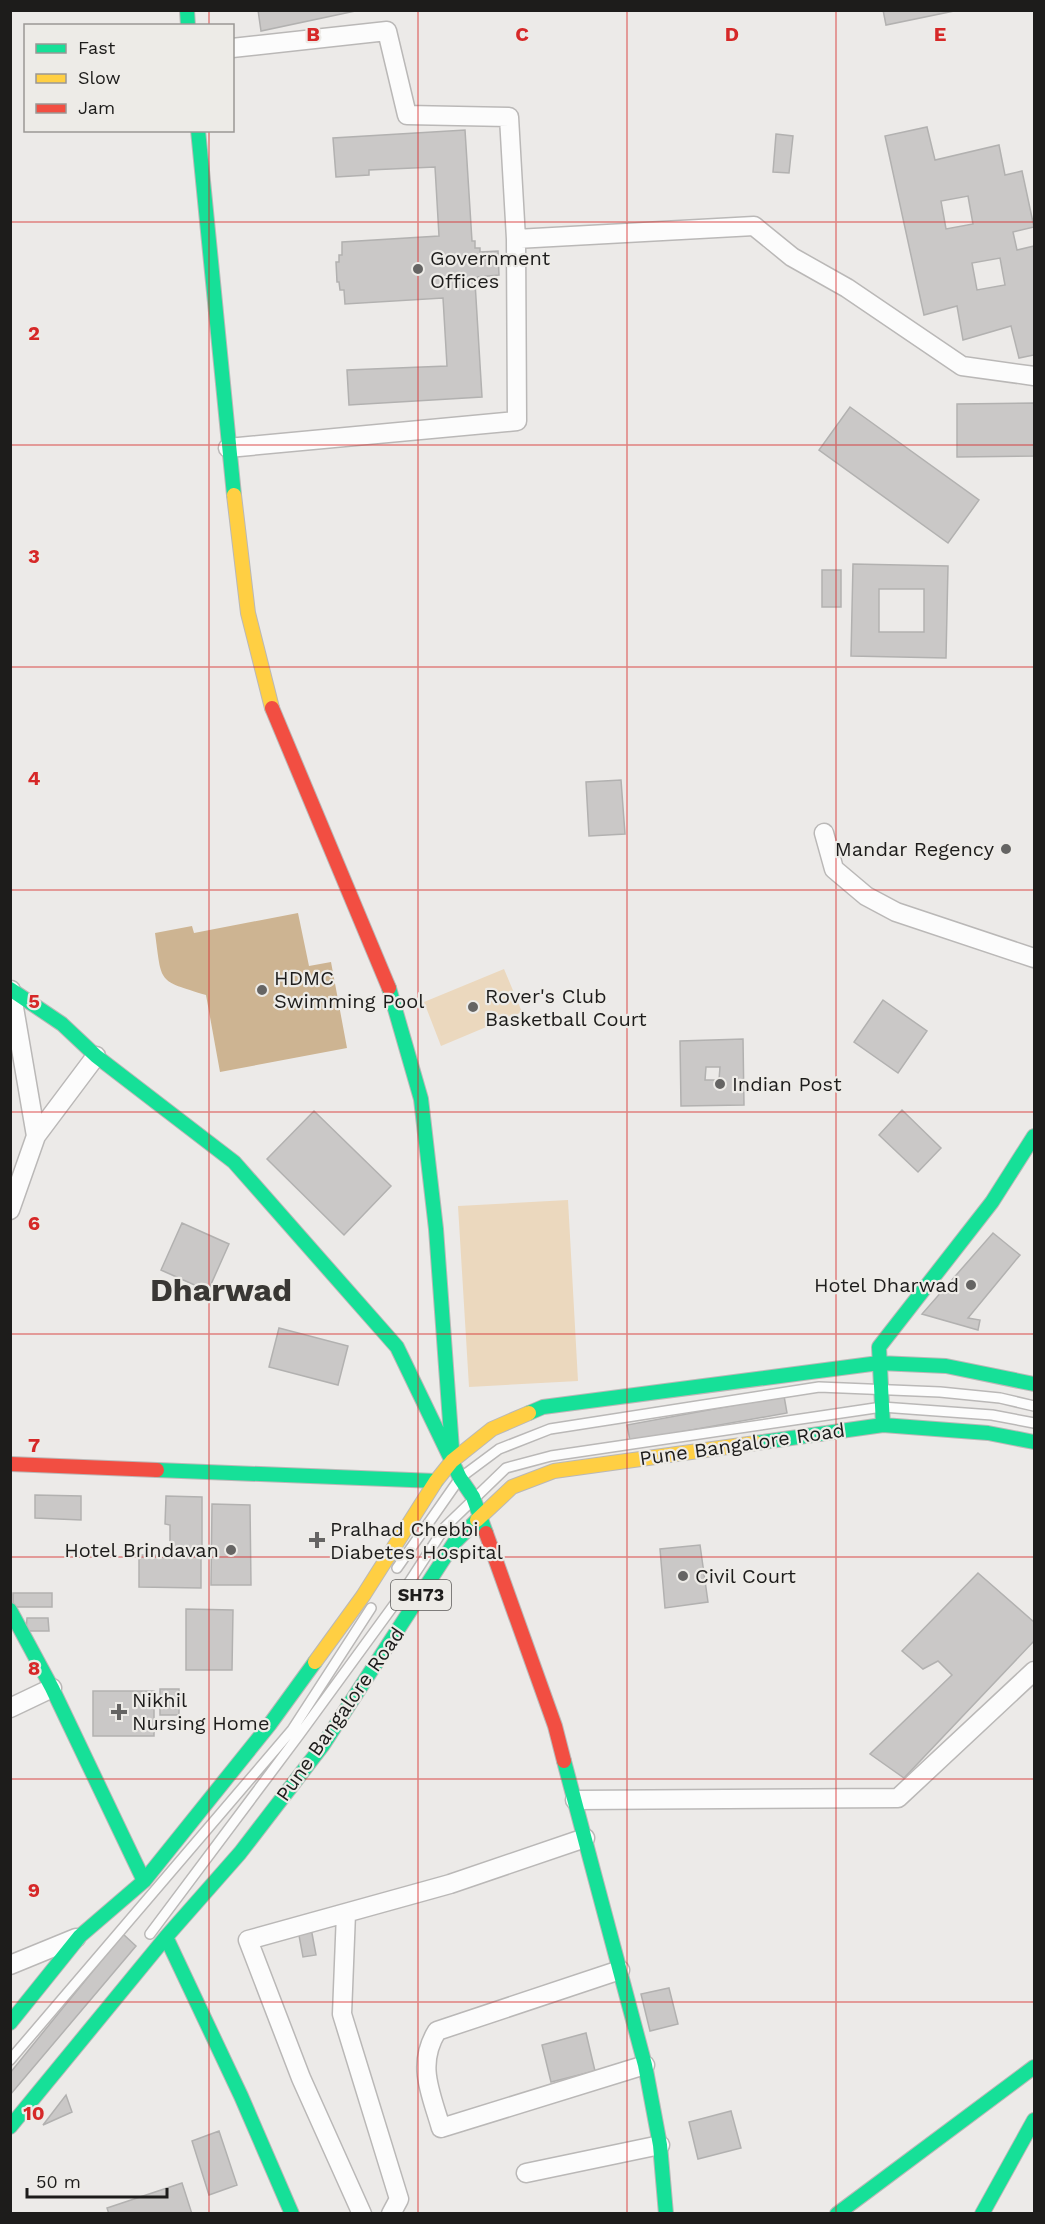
<svg xmlns="http://www.w3.org/2000/svg" width="1045" height="2224" font-family="'Work Sans',sans-serif">
<rect width="100%" height="100%" fill="#eceae8"/>
<!-- green -->
<path fill="#ebd8be" d="M504 969 522 1012 441 1046 424 1002Z
M568 1200 578 1381 469 1387 458 1206Z"/>
<!-- water -->
<path fill="#cdb492" d="M298 913 309 966 331 962 347 1048 220 1072 206 995C157 980 162 984 155 933L192 926 194 933Z"/>
<!-- building -->
<path fill="#cac8c7" stroke="#b2b1b0" stroke-width="1.5" fill-rule="evenodd" d="M258 10H360L261 31Z
M883 10H959L886 25Z
M927 127 935 160 999 145 1005 175 1022 171 1034 227 1013 232 1017 250 1034 246V355L1019 358 1011 326 963 340 957 306 924 315 885 136ZM968 196 973 224 946 229 941 201ZM1000 258 1005 285 977 290 972 263Z
M465 130 472 241H475V248H480V252L498 251 499 275 478 277V282H475L482 397 349 405 347 370 447 366 443 298 345 304 344 290H340L339 282H337L336 262H339V255H342V242L439 236 435 167 369 170V175L336 177 333 138Z
M776 134 793 136 789 173 773 172Z
M1034 403V456L957 457V404Z
M850 407 979 500 948 543 819 450Z
M853 564 948 566 946 658 851 656ZM879 589H924V632H879Z
M822 570H841V607H822Z
M621 780 625 834 589 836 586 782Z
M883 1000 927 1031 898 1073 854 1042Z
M743 1039 744 1105 681 1106 680 1041ZM706 1067H720L719 1080H705Z
M902 1110 941 1148 918 1172 879 1135Z
M314 1111 391 1186 344 1235 267 1159Z
M182 1223 229 1244 208 1291 161 1270Z
M993 1233 1020 1255 968 1318 980 1320 978 1330 922 1314Z
M279 1328 348 1346 338 1385 269 1367Z
M784 1396 787 1413 630 1441 627 1425Z
M35 1495 81 1496V1520L35 1518Z
M166 1496 202 1497V1553H170V1525L165 1524Z
M212 1504 250 1505 251 1585H211Z
M700 1545 708 1602 665 1608 660 1549Z
M139 1555 201 1556V1588L139 1587Z
M978 1573 1034 1622V1641L904 1778 870 1754 952 1675 938 1661 923 1669 902 1651Z
M13 1593H52V1607H13Z
M186 1609 233 1610 232 1670H186Z
M27 1618H48L49 1631H26Z
M160 1689H179V1715H160Z
M93 1691H154V1736H93Z
M311 1928 316 1955 303 1957 298 1930Z
M123 1934 136 1946 10 2095V2073Z
M669 1988 678 2024 650 2031 641 1994Z
M586 2033 595 2071 551 2082 542 2045Z
M66 2095 72 2112 43 2125Z
M731 2111 741 2148 698 2159 689 2122Z
M219 2131 237 2185 209 2195 192 2141Z
M182 2183 192 2214H109L107 2208Z"/>
<g fill="none" stroke-linecap="round" stroke-linejoin="round">
<!-- lane casing -->
<g stroke="#bab8b7" stroke-width="12">
<path id="lane" d="M397 1568 460 1478 499 1449 550 1429 819 1387 940 1392 1000 1398 1034 1406
M150 1934 299 1735 399 1598 445 1527 506 1468 551 1456 882 1407 992 1415 1034 1423
M10 2060 292 1730 371 1608"/>
</g>
<!-- street casing -->
<g stroke="#bab8b7" stroke-width="21">
<path id="street" d="M516 239 754 226 792 257 847 288 962 366 1034 376
M228 448 517 421 516 239 509 117 407 115 387 31 232 48
M824 833 834 869 866 896 896 912 1034 958
M36 1136 96 1056
M10 1210 36 1136 11 990
M10 1708 52 1688
M575 1800 898 1798 1034 1671
M346 1913 342 2014 399 2199 391 2214
M10 1965 76 1938
M620 1970 437 2031C416 2065 431 2093 441 2128L645 2065
M526 2173 660 2145
M362 2214 301 2078 248 1940 450 1884 585 1838"/>
</g>
<!-- fast casing -->
<g stroke="#bab8b7" stroke-width="16">
<path id="fast" d="M187 10 188 26
M198 130 234 495
M389 988 421 1099 436 1229 452 1449
M10 989 62 1024 96 1056 234 1162 397 1347 460 1478 473 1497 486 1533
M529 1413 543 1407 879 1363 946 1366 1034 1384
M883 1425 879 1347 992 1202 1034 1136
M756 1443 883 1425 988 1433 1034 1442
M157 1470 436 1481
M10 1610 52 1688 144 1881
M564 1761 645 2065 660 2145 666 2214
M166 1937 241 2096 292 2214
M10 2023 80 1936 144 1881 270 1724 315 1662
M10 2127 166 1937 240 1853 323 1745 454 1543 477 1520
M837 2214 1034 2067
M982 2214 1034 2120"/>
</g>
<!-- slow casing -->
<g stroke="#bab8b7" stroke-width="16">
<path id="slow" d="M234 495 248 613 272 708
M477 1520 512 1487 554 1471 756 1443
M315 1662 363 1596 436 1481 452 1461 492 1429 529 1413"/>
</g>
<!-- jam casing -->
<g stroke="#bab8b7" stroke-width="16">
<path id="jam" d="M272 708 389 988
M10 1464 157 1470
M486 1533 555 1726 564 1761"/>
</g>
<!-- lane -->
<use href="#lane" stroke="#fcfcfc" stroke-width="9"/>
<!-- street -->
<use href="#street" stroke="#fcfcfc" stroke-width="18"/>
<!-- fast -->
<use href="#fast" stroke="#16e098" stroke-width="14"/>
<!-- slow -->
<use href="#slow" stroke="#ffcf43" stroke-width="14"/>
<!-- jam -->
<use href="#jam" stroke="#f24e42" stroke-width="14"/>
</g>
<!-- grid -->
<path fill="none" stroke="#d62828" stroke-width="1.5" stroke-opacity="0.55" d="M209 10V26M418 10V2214M627 10V2214M836 10V2214M209 130V2214M10 222H1034M10 445H1034M10 667H1034M10 890H1034M10 1112H1034M10 1334H1034M10 1557H1034M10 1779H1034M10 2002H1034"/>
<!-- markers -->
<g fill="#656463" stroke="#edebe7" stroke-width="2">
<circle cx="418" cy="269" r="6"/>
<circle cx="1006" cy="849" r="6"/>
<circle cx="262" cy="990" r="6"/>
<circle cx="473" cy="1007" r="6"/>
<circle cx="720" cy="1084" r="6"/>
<circle cx="971" cy="1285" r="6"/>
<path d="M314 1531h6v6h6v6h-6v6h-6v-6h-6v-6h6z"/>
<circle cx="231" cy="1550" r="6"/>
<circle cx="683" cy="1576" r="6"/>
<path d="M116 1703h6v6h6v6h-6v6h-6v-6h-6v-6h6z"/>
</g>
<g text-anchor="middle" stroke-width="4.5" stroke-linejoin="round" paint-order="stroke">
<!-- shield labels -->
<rect fill="#edebe7" stroke="#5b5a58" stroke-width="1.5" x="391" y="1580" width="60" height="30" rx="4.5"/>
<g font-size="18" font-weight="bold" fill="#1d1c1b">
<text x="421" y="1601">SH73</text>
</g>
<!-- poi labels -->
<g font-size="20" fill="#1d1c1b" stroke="#edebe7" text-anchor="start">
<text x="430" y="265">Government<tspan x="430" dy="23">Offices</tspan></text>
<text x="994" y="856" text-anchor="end">Mandar Regency</text>
<text x="274" y="985">HDMC<tspan x="274" dy="23">Swimming Pool</tspan></text>
<text x="485" y="1003">Rover's Club<tspan x="485" dy="23">Basketball Court</tspan></text>
<text x="732" y="1091">Indian Post</text>
<text x="959" y="1292" text-anchor="end">Hotel Dharwad</text>
<text x="330" y="1536">Pralhad Chebbi<tspan x="330" dy="23">Diabetes Hospital</tspan></text>
<text x="219" y="1557" text-anchor="end">Hotel Brindavan</text>
<text x="695" y="1583">Civil Court</text>
<text x="132" y="1707">Nikhil<tspan x="132" dy="23">Nursing Home</tspan></text>
</g>
<!-- street labels -->
<g font-size="20" fill="#1d1c1b" stroke="#edebe7">
<text transform="translate(742 1444) rotate(-8)" y="7">Pune Bangalore Road</text>
<text transform="translate(340 1714) rotate(-55)" y="7">Pune Bangalore Road</text>
</g>
<!-- town labels -->
<g font-size="32" font-weight="bold" fill="#393734" stroke="#edebe7">
<text x="221" y="1301">Dharwad</text>
</g>
</g>
<g font-size="20" text-anchor="middle" font-weight="bold" fill="#d62828" stroke="#edebe7" stroke-width="4.5" stroke-linejoin="round" paint-order="stroke">
<text x="313" y="41">B</text>
<text x="522" y="41">C</text>
<text x="732" y="41">D</text>
<text x="940" y="41">E</text>
<text x="34" y="340">2</text>
<text x="34" y="563">3</text>
<text x="34" y="785">4</text>
<text x="34" y="1008">5</text>
<text x="34" y="1230">6</text>
<text x="34" y="1452">7</text>
<text x="34" y="1675">8</text>
<text x="34" y="1897">9</text>
<text x="34" y="2120">10</text>
</g>
<!-- border -->
<rect width="1045" height="2224" fill="none" stroke="#1d1c1b" stroke-width="24"/>
<!-- legend -->
<rect x="24" y="24" width="210" height="108" fill="#edebe7" stroke="#9a9895" stroke-width="1.5"/>
<rect x="36" y="44" width="30" height="9" fill="#16e098" stroke="#9a9895" stroke-width="1.5"/>
<text x="78" y="54" font-size="18" fill="#1d1c1b">Fast</text>
<rect x="36" y="74" width="30" height="9" fill="#ffcf43" stroke="#9a9895" stroke-width="1.5"/>
<text x="78" y="84" font-size="18" fill="#1d1c1b">Slow</text>
<rect x="36" y="104" width="30" height="9" fill="#f24e42" stroke="#9a9895" stroke-width="1.5"/>
<text x="78" y="114" font-size="18" fill="#1d1c1b">Jam</text>
<!-- scale -->
<path d="M27 2188v9h140v-9" fill="none" stroke="#1d1c1b" stroke-width="3"/>
<text x="36" y="2188" font-size="18" fill="#1d1c1b" stroke="#edebe7" stroke-width="4.5" paint-order="stroke">50 m</text>
</svg>
